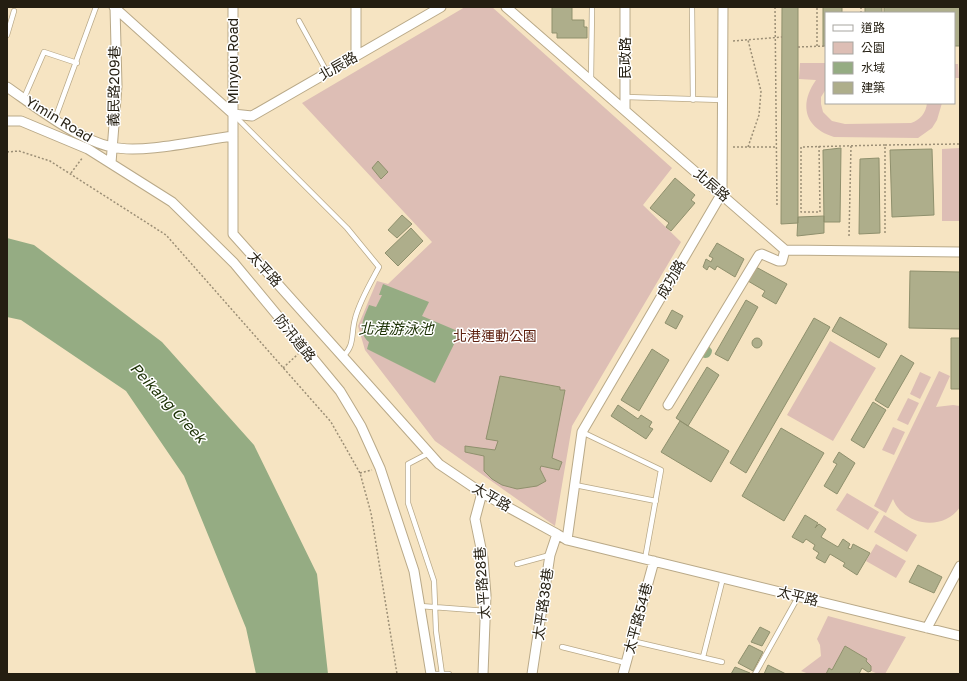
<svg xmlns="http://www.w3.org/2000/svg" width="967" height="681" font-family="'Golos Text','Noto Sans TC',sans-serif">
<rect width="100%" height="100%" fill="#f6e4c2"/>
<!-- green -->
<path fill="#ddbeb5" d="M465 7H492L672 168 643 205 681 242 572 426 555 526 435 441 365 350 358 326 377 281 388 284 432 242 302 103Z
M800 63H826V89L821 97V104L823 112 832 121 845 124 911 123C920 120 926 113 927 103H942L937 120 932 128 918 138 834 137C804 128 799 104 816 80L799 79Z
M954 64H958L959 78H954Z
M960 148V221H942V149Z
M830 341 876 368 833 441 787 415Z
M939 371 950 376 936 407 953 405 960 406V507C947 527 918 527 902 512 898 509 895 504 893 499L886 513 874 506Z
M920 372 931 377 920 399 910 394Z
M908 398 919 403 908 425 897 420Z
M893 427 905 432 894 455 882 450Z
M847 493 879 512 868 530 836 510Z
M884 515 917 535 907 552 874 532Z
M876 544 906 561 896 578 866 561Z
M828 616 906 637 885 674H878L871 671V666L866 661 867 659 845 646 832 670 829 668 826 674H809L801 671 821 656 820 645 817 639Z"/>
<!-- water -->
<path fill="#95ac83" d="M7 238 34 245 162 342 254 445 317 574 328 674H256L246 628 184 476 126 391 21 320 7 317Z
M383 284 429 302 422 316 460 332 435 383 367 349 369 342C356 331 364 318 369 305L376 307 382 295H379Z
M708 345 712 350C712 356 707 360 702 357Z"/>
<!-- building -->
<path fill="#aeae8b" stroke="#8f906d" d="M552 7H572V20H584V27H587V38H557V33H552Z
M782 7H798V223L781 224Z
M823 7H842V13H826V46H823Z
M865 7H882V13H865Z
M884 7H960V46H954V13H884Z
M841 148 840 222H824L823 150Z
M932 149 934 215 892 217 890 150Z
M879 158 880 233 859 234 860 159Z
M378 161 388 172 381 179 372 168Z
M675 178 695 195 691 200 695 203 671 231 666 227 669 223 650 208Z
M402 215 412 224 397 238 388 230Z
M824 216V233L797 236 798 217Z
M411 228 423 241 398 266 385 253Z
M717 243 744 259 735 277 717 266 715 270 709 266 707 270 703 267 706 259 711 262 713 258 709 256Z
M756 267 787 284 776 304 762 296 765 291 748 281Z
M910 271 960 272V329L909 328Z
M746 300 758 307 728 361 715 354Z
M672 310 683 316 676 329 665 323Z
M840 317 887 344 879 358 832 331Z
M814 318 830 327 746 473 730 463Z
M752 343a5 5 0 1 1 10 0a5 5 0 1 1-10 0Z
M951 338H960V389H951Z
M652 349 669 360 639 411 621 400Z
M901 355 914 363 888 408 875 400Z
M707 367 719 375 688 426 676 418Z
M500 376 560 387V390H565L552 458 562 462 559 470 541 466 540 469 546 481 537 486 517 489 502 485 492 479 484 471V456L465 452V446L495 450 498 441 486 439Z
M873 402 886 410 864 448 851 440Z
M618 405 638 419 641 415 652 422 649 427 653 429 646 439 611 416Z
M680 421 729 451 711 482 661 452Z
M781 428 824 453 784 521 742 496Z
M839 452 855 463 837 494 824 486 837 464 833 462Z
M805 515 818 523 815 528 819 524 826 529 821 537 838 547 843 539 850 544 848 548 851 549 853 544 870 553 857 575 843 566 845 563 830 554 825 563 816 558 819 553 813 549 815 545 806 539 803 543 792 537Z
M918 565 942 577 934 593 909 582Z
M760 627 770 632 762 646 751 642Z
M749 645 763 652 753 671 738 663Z
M845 646 867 659 866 661 871 666V671L868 672 862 668 859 674H826L829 668 832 670Z
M768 665 786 674H764Z
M735 667 750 673 749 674H731Z"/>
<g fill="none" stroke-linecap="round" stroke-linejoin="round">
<!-- service casing -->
<g stroke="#b9a988" stroke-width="6">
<path id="service" d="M692 7 693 100
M299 21 327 72
M7 35 14 11
M591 79 592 7
M626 97 722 100
M24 98 44 52 77 63
M234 115 347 228 379 267C371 282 359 302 355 319 351 333 355 346 343 356
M55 119 96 7
M582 432 661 470 645 559
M429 453 408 464V503L434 581 436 631 442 674
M575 485 656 501
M517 564 550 555
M420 606 486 611
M632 641 722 662
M562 647 626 663
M703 657 723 578
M431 674H449
M755 674 798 597"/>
</g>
<!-- minor casing -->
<g stroke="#b9a988" stroke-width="11">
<path id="minor" d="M114 7 233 114
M233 7V234L439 464 482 493 557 534 567 540 960 636
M356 7V56
M506 7 785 250 960 252
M7 87C36 107 78 140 112 147 142 154 201 140 233 136
M625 109V7
M233 114 252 116 441 7
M7 121H21L88 149 172 202 234 263 340 391 361 426 380 468 414 571 431 674
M111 163 117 86 115 7
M668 405 759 255 762 254 778 261H782L785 250
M482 493 475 519 483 558 486 595 483 674
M567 540 582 432 722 193 723 7
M927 628 960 566
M532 674 550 555 557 534
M623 674 654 561"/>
</g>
<!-- path -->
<path stroke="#9c8f76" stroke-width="1.5" stroke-dasharray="2 2" stroke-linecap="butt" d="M775 7 777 207
M861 7V13
M733 41 782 37
M817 46V7
M798 47 826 46
M885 145 960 144
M819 146 820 212H801V147L885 145V235
M733 147H777
M748 147 759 115 761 91 748 40
M7 152 19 151 50 161 166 235 331 422 360 473 371 513 397 674
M71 173 83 157
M849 236 851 146
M283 368 298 354
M360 473 372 470"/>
<!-- service -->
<use href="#service" stroke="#fff" stroke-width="4.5"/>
<!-- minor -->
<use href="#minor" stroke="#fff" stroke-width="9"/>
</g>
<g text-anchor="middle" stroke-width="3" stroke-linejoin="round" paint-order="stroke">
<!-- street labels -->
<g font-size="14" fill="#241e11" stroke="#fff">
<text transform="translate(625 58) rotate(-90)" y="5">民政路</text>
<text transform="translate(233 61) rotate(-90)" y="5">Minyou Road</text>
<text transform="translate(338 66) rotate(-30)" y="5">北辰路</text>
<text transform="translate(114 86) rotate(-89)" y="5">義民路209巷</text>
<text transform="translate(59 119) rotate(31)" y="5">Yimin Road</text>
<text transform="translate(712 185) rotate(41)" y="5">北辰路</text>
<text transform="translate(265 269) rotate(48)" y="5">太平路</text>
<text transform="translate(671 279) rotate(-60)" y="5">成功路</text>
<text transform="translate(295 338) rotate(51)" y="5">防汛道路</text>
<text transform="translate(492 497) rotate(30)" y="5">太平路</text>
<text transform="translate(482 583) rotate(-94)" y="5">太平路28巷</text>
<text transform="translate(798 596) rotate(14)" y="5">太平路</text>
<text transform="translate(543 604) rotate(-82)" y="5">太平路38巷</text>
<text transform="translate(638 618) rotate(-75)" y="5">太平路54巷</text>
</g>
<!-- park labels -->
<g font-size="14" fill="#5f2211" stroke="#fff">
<text x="495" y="341">北港運動公園</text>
</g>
<!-- water labels -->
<g font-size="15" font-style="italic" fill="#1b3003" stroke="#fff">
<text x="396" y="334">北港游泳池</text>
<text transform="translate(168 403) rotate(47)" y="5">Peikang Creek</text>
</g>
</g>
<!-- border -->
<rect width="967" height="681" fill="none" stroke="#241e11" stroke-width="16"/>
<!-- legend -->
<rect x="825" y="12" width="130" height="92" fill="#ffffff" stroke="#a7a5a0"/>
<rect x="833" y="25" width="20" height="6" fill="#ffffff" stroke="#a7a5a0"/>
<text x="861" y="32" font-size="12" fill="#241e11">道路</text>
<rect x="833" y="42" width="20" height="12" fill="#ddbeb5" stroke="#a7a5a0"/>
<text x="861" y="52" font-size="12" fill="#241e11">公園</text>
<rect x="833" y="62" width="20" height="12" fill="#95ac83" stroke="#a7a5a0"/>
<text x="861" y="72" font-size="12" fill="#241e11">水域</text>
<rect x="833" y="82" width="20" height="12" fill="#aeae8b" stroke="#a7a5a0"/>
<text x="861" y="92" font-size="12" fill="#241e11">建築</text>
</svg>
